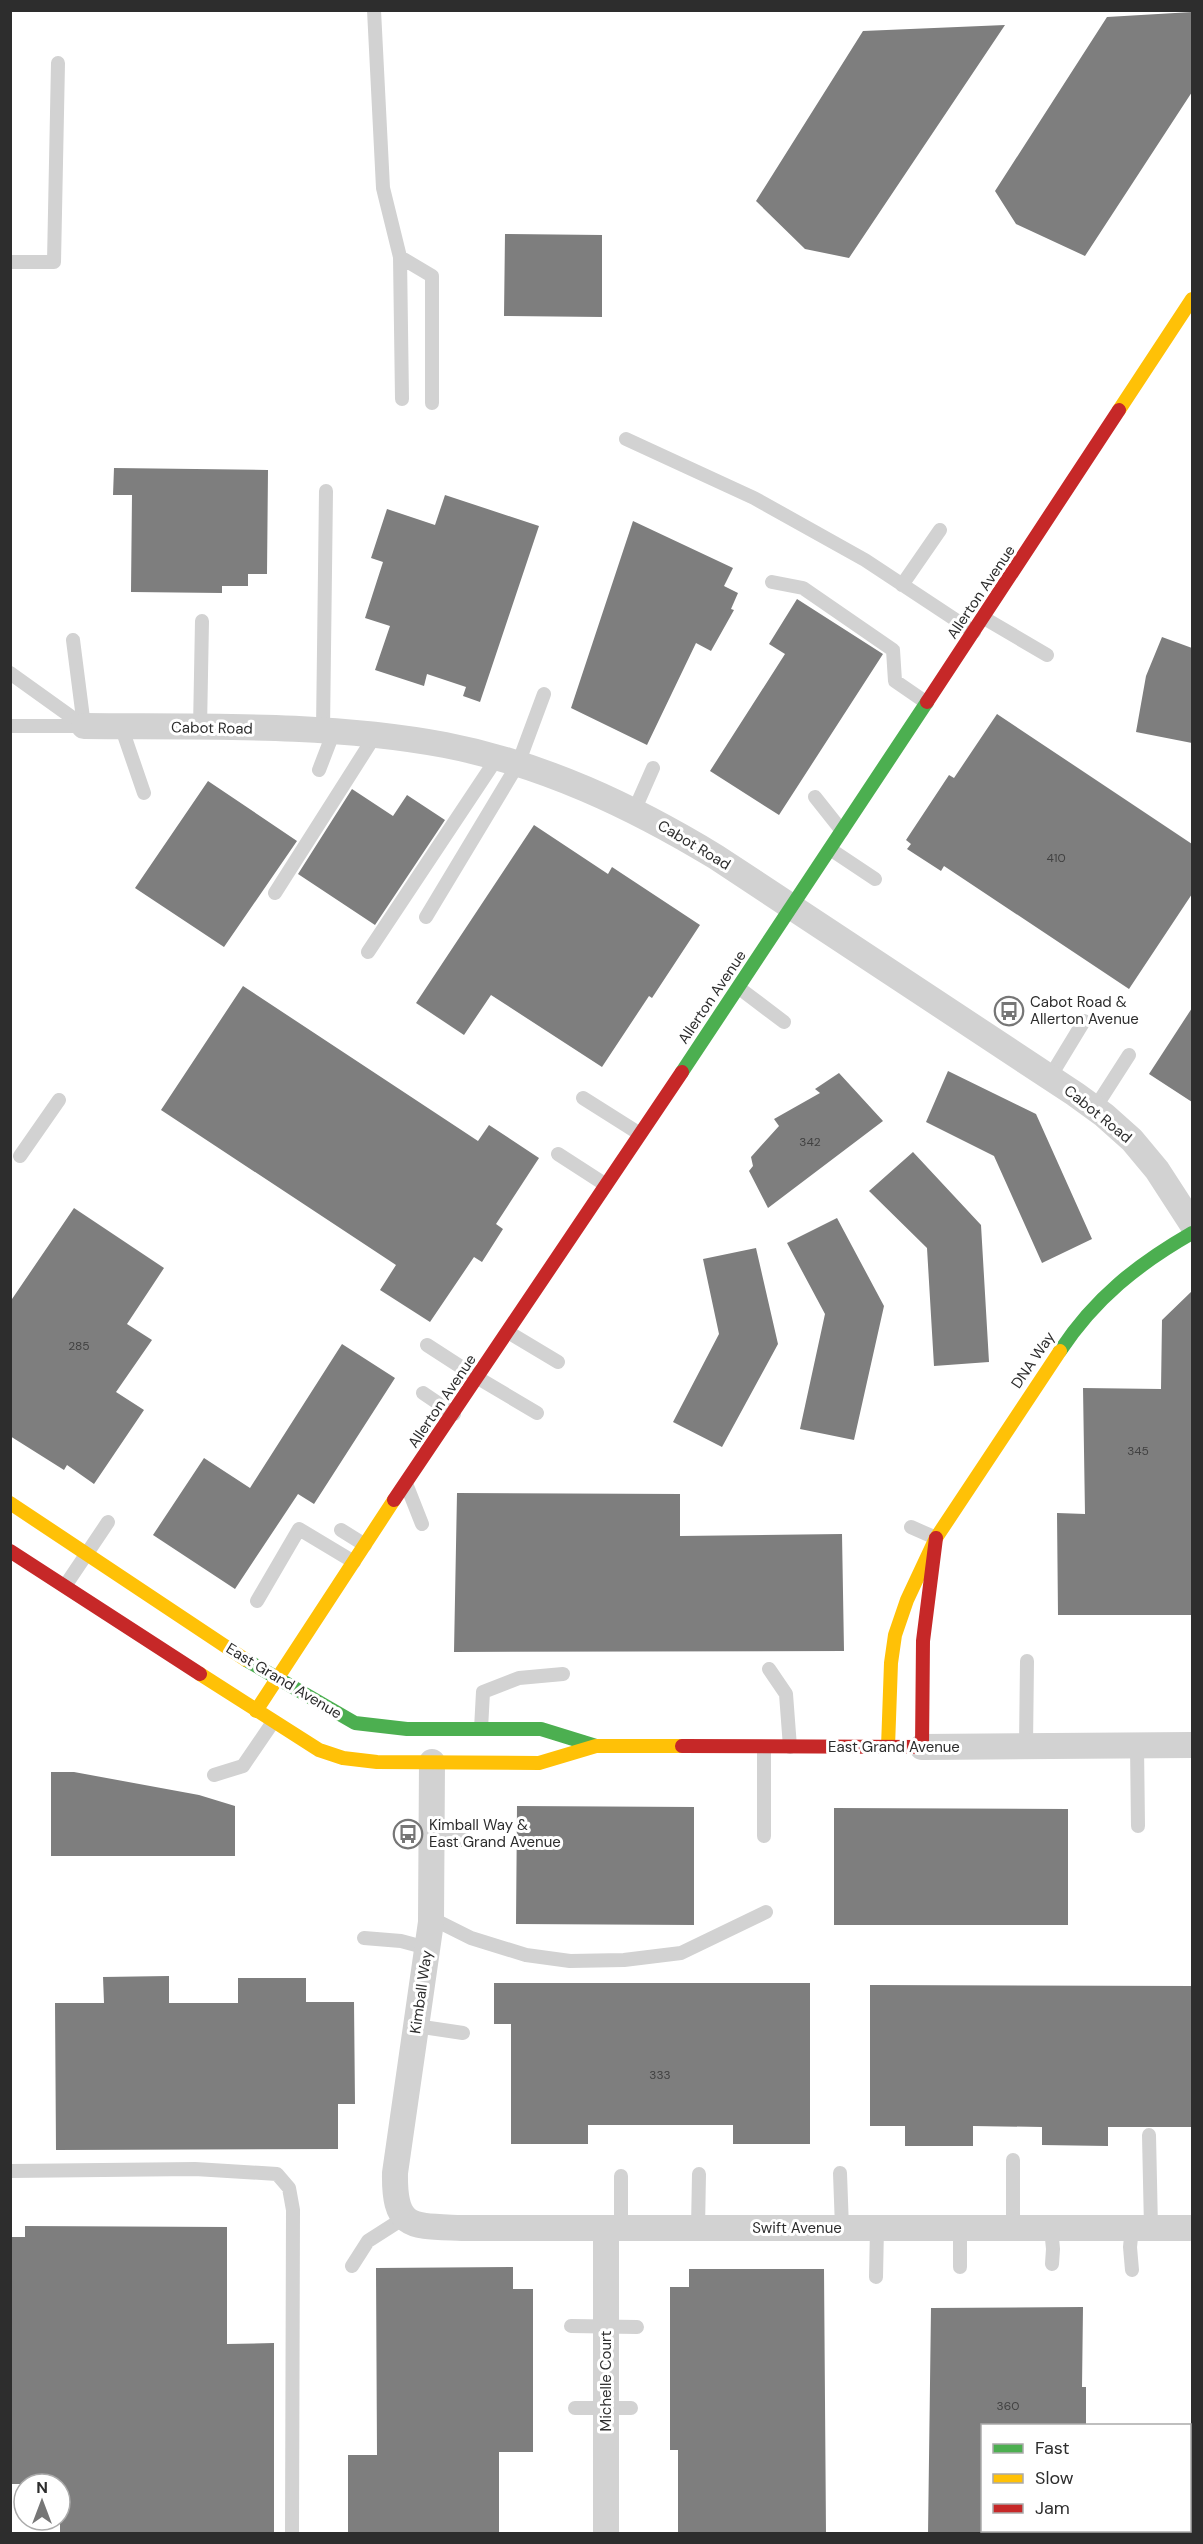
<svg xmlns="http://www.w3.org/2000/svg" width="1203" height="2544" font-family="'DM Sans',sans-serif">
<rect width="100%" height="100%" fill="#fff"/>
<!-- building -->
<path fill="#7e7e7e" d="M1192 12V92L1085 256 1016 224 995 191 1107 17Z
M1005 25 849 258 805 249 756 201 863 31Z
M505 234 602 235V317L504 316Z
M114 468 268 470 267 574H248V586H222V593L131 592 132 495H113Z
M445 495 539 526 480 702 463 696 466 687 427 674 424 686 375 670 390 626 365 618 383 562 371 558 387 509 435 525Z
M633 521 733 568 724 586 738 593 731 609 734 610 711 651 696 643 647 745 571 708Z
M797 599 883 654 779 815 710 771 785 654 769 644Z
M1162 637 1192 648V743L1136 732 1146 676Z
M997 714 1192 844V894L1129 989 944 866 941 871 907 849 911 844 906 840 949 775 954 778Z
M208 781 297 841 224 947 135 888Z
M352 789 393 816 407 795 445 820 375 925 298 874Z
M534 825 608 874 612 867 700 925 652 998 649 996 602 1067 491 995 464 1035 416 1003Z
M243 986 478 1141 489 1125 539 1158 496 1224 503 1229 482 1262 474 1257 430 1322 380 1290 396 1265 161 1110Z
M1192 1008V1102L1149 1074Z
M948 1071 1036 1114 1092 1239 1042 1263 994 1156 926 1122Z
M839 1073 883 1121 768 1208 749 1171 753 1166 751 1157 779 1126 774 1119 820 1093 815 1089Z
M913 1152 981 1225 989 1362 934 1366 927 1248 869 1191Z
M74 1208 164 1268 127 1324 152 1340 116 1392 144 1410 94 1484 67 1465 64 1470 10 1436V1302Z
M837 1218 884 1306 854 1440 800 1429 825 1314 787 1243Z
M756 1248 778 1344 722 1447 673 1422 719 1334 703 1259Z
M1192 1291V1615H1058L1057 1513 1085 1514 1083 1388 1161 1389 1162 1320Z
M342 1344 395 1378 314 1504 298 1494 235 1589 153 1535 204 1458 250 1488Z
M457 1493 680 1494V1536L842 1534 844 1651 454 1652Z
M51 1772H74L199 1795 235 1806V1856H51Z
M517 1806 694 1807V1925L516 1924Z
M834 1808 1068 1809V1925H834Z
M169 1976V2003H238V1978H306V2002H354L355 2104H338V2149L56 2150 55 2003H104L103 1977Z
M494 1983H810V2144H733V2125H588V2144H511V2024H494Z
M870 1985 1192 1986V2127H1108V2146L1042 2145V2127L973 2126V2146H905V2126H870Z
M25 2226 227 2227V2344L274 2343V2534H60V2484H10V2237H25Z
M513 2267V2289H533V2452H499V2534H348V2455H377L376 2268Z
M689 2269H824L826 2534H678V2450H670V2287H689Z
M1083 2307 1082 2387H1086V2425L982 2426V2534H928L931 2308Z"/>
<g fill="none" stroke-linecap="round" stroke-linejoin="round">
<!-- lane -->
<path stroke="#d2d2d2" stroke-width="14" d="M374 10 383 188 400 257 402 399
M400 257 432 276V403
M10 262H54L58 63
M626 439 754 498 865 560 974 632
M772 582 803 588 893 650 895 681 927 703
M902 585 940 530
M984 618 1047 655
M73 640 84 726
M10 673 84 726
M10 726H84
M121 726 144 793
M200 728 202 621
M323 730 326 491
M319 770 334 731
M815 797 842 831
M634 811 653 768
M830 849 875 879
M275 893 376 734
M426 917 518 764 544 694
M368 952 497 758
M739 988 784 1022
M1050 1077 1084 1021
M583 1098 640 1134
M1095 1108 1129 1055
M558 1154 606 1185
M20 1156 59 1100
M508 1332 558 1362
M427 1345 478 1378 537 1413
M423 1393 454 1414
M407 1486 422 1524
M911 1527 936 1538
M341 1530 365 1545
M65 1586 108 1522
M257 1601 299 1529 354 1562
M769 1669 786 1694 790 1747
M481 1729 483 1692 519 1678 563 1674
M1026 1746 1027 1661
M1137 1746 1138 1826
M764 1747V1836
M214 1775 243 1766 273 1722
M432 1840H468
M431 1918 471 1938 526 1955 570 1961 624 1960 681 1953 766 1912
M364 1938 401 1941 427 1948
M416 2026 463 2033
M1149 2135 1151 2228
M10 2171 195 2169 277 2174 289 2188 293 2210 292 2534
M840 2173 842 2228
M621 2176V2228
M698 2228 699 2174
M960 2228V2267
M1013 2228V2160
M1051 2228 1053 2249 1052 2264
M1132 2228 1130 2247 1132 2270
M352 2266 368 2241 404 2218
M876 2277 877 2228
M571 2326 637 2327
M575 2408H631"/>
<!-- street -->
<path stroke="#d2d2d2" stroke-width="26" d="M84 726C204 727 327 723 445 745 543 764 632 806 716 857L1075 1094 1104 1115 1132 1140 1157 1170 1192 1224
M922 1747 1192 1745
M432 1762 431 1922 395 2173C394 2230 412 2226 462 2228H1192
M606 2228V2534"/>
<!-- fast -->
<path stroke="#4caf50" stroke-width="14" d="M682 1072 927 702
M1060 1351C1095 1298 1138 1264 1192 1233
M246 1660 355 1723 407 1729H541L596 1746"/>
<!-- slow -->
<path stroke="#ffc107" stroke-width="14" d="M1119 410 1192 299
M10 1503 246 1660
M200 1674 319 1750 343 1758 377 1762 539 1763 596 1746H682
M256 1711 394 1500
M888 1747 891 1663 895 1635 907 1600 936 1538 1060 1351"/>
<!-- jam -->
<path stroke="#c62828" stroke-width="14" d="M927 702 1119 410
M394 1500 682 1072
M10 1551 200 1674
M682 1746 922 1747 923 1641 936 1538"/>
</g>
<!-- icons -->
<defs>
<g id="bus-ring" transform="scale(1.5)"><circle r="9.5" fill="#fff" stroke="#767676" stroke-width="1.5"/><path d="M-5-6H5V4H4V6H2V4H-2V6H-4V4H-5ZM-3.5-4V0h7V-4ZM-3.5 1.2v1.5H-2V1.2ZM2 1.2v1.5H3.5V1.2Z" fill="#767676"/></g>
</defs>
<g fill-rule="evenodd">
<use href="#bus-ring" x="1009" y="1011"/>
<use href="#bus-ring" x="408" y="1834"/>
</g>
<g text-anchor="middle" stroke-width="6" stroke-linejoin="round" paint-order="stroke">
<!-- number labels -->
<g font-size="12" fill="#414141">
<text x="1056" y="862">410</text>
<text x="810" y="1146">342</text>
<text x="79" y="1350">285</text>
<text x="1138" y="1455">345</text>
<text x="660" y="2079">333</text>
<text x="1008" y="2410">360</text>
</g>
<!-- street labels -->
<g font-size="15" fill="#2d2d2d" stroke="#fff">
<text transform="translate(981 592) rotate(-56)" y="5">Allerton Avenue</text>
<text transform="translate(212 728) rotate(1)" y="5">Cabot Road</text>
<text transform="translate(694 845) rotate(31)" y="5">Cabot Road</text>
<text transform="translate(712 997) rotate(-56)" y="5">Allerton Avenue</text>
<text transform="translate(1098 1114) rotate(39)" y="5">Cabot Road</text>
<text transform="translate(1033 1360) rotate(-56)" y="5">DNA Way</text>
<text transform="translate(442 1401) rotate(-56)" y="5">Allerton Avenue</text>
<text transform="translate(284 1681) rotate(31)" y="5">East Grand Avenue</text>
<text x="894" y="1752">East Grand Avenue</text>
<text transform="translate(421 1992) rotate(-82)" y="5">Kimball Way</text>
<text x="797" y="2233">Swift Avenue</text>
<text transform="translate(606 2381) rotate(-90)" y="5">Michelle Court</text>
</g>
<!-- poi labels -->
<g font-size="15" fill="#2d2d2d" stroke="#fff" text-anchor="start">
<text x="1030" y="1007">Cabot Road &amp;<tspan x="1030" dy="17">Allerton Avenue</tspan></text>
<text x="429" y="1830">Kimball Way &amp;<tspan x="429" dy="17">East Grand Avenue</tspan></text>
</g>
</g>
<!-- border -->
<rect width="1203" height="2544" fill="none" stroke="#2d2d2d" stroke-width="24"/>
<!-- legend -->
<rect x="981" y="2424" width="210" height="108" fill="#ffffff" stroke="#ababab" stroke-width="1.5"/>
<rect x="993" y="2444" width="30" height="9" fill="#4caf50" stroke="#ababab" stroke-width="1.5"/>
<text x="1035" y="2454" font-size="18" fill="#2d2d2d">Fast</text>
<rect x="993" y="2474" width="30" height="9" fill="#ffc107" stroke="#ababab" stroke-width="1.5"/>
<text x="1035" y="2484" font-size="18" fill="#2d2d2d">Slow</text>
<rect x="993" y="2504" width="30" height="9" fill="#c62828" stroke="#ababab" stroke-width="1.5"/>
<text x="1035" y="2514" font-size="18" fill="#2d2d2d">Jam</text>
<!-- north arrow -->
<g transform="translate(42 2502)"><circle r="28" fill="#ffffff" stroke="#ababab" stroke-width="1.5"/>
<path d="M0-4.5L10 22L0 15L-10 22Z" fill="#767676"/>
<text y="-9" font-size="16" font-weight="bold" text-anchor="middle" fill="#2d2d2d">N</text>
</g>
</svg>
